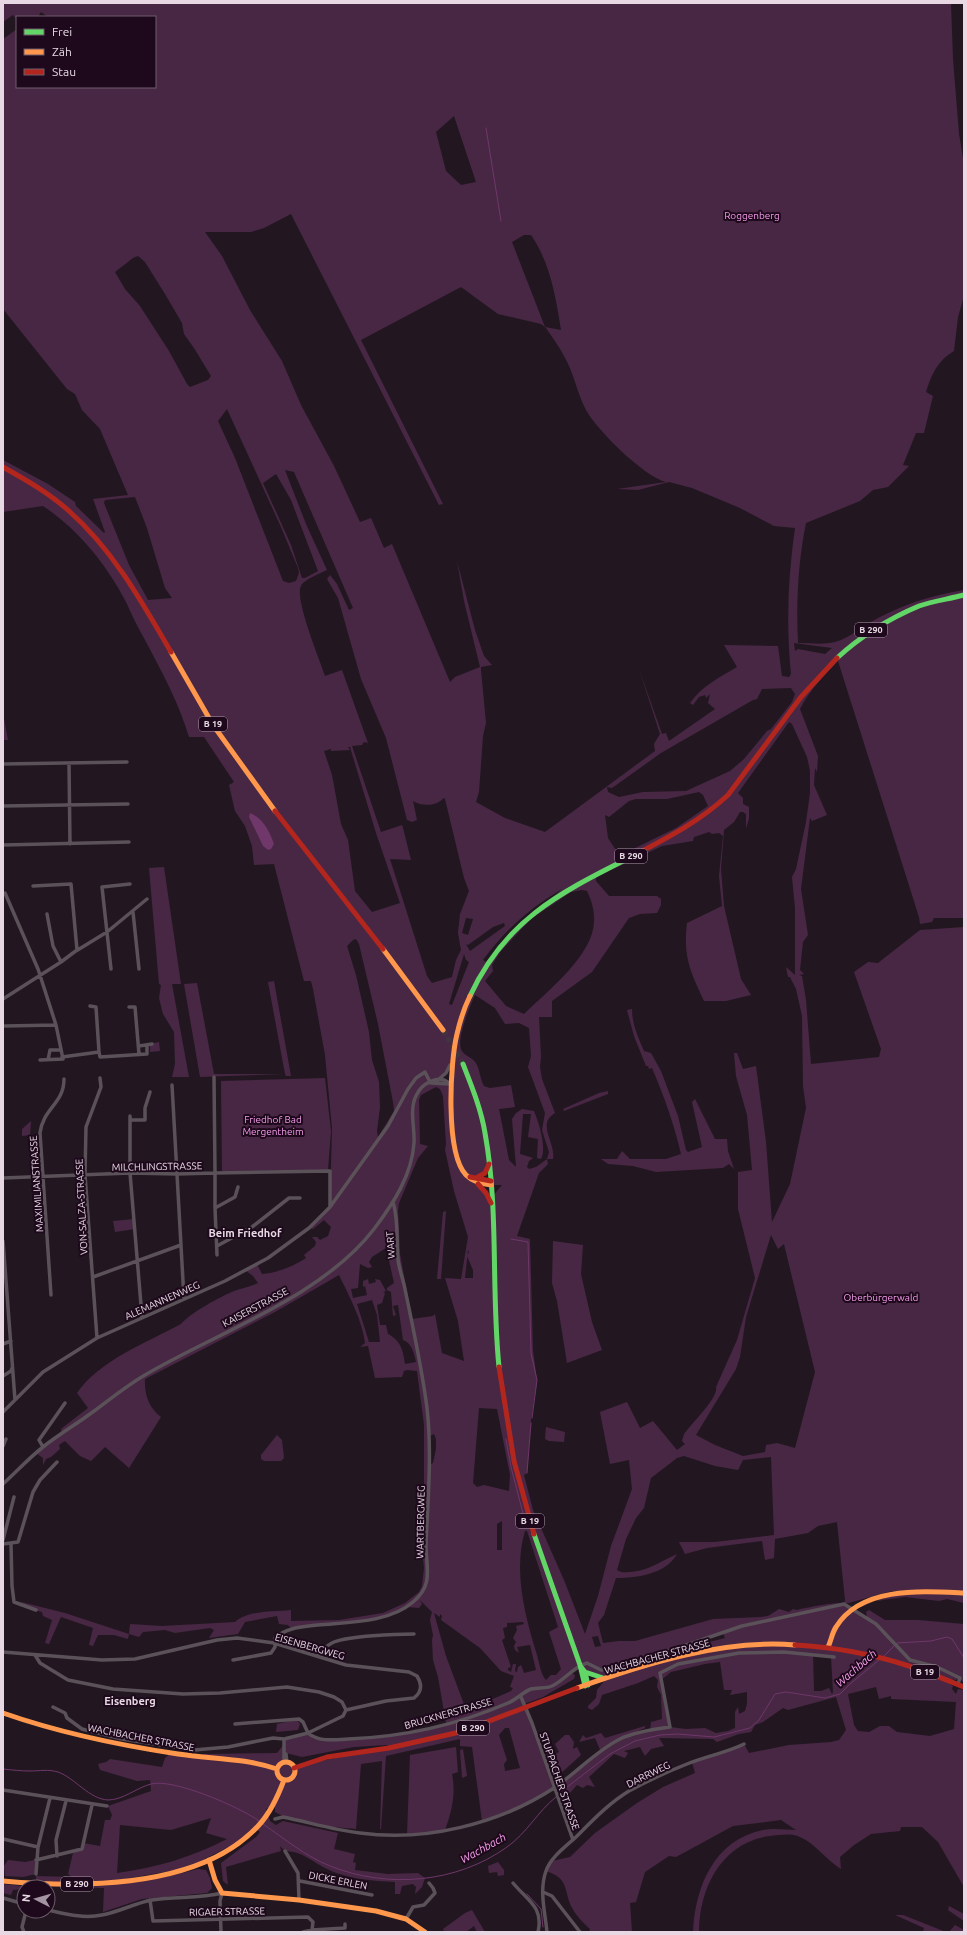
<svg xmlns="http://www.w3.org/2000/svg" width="967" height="1935" font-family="Ubuntu,sans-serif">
<rect width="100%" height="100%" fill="#221721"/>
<!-- green -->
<path fill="#482744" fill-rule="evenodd" d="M3 3H951L953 59 959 134 964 164V296L958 317 954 351C938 360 931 375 926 392L933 396 924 433H916L903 465 909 466 888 487 873 490 860 501 806 523C798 562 796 603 798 643 810 643 824 645 835 642 848 639 858 629 869 623 898 606 931 595 964 590V918H934L932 922 920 924 919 917 838 661C824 675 809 691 800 709L818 756 817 772 815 768 814 785 827 815 812 821 810 818 801 889 808 935 803 942 800 970 804 974 799 975 802 976 806 1000 811 1064 879 1057 881 1049 854 972 868 962 878 963 920 930 964 927V1603L947 1599 939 1601 905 1597 875 1601 854 1610 867 1617 866 1612 869 1610 885 1620H918L964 1624V1684L960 1678 956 1680 940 1678 953 1686 952 1689 956 1694 958 1689 964 1690V1887L938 1842 922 1827H901L900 1831 871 1834 854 1845 840 1857 841 1869C826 1860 815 1843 800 1837 791 1833 779 1835 770 1836 722 1842 699 1888 699 1932H693C695 1887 714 1840 763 1830 774 1828 785 1830 796 1830L781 1820 733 1826 676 1857 669 1856 645 1872 636 1902 630 1903 632 1932H589L590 1929C582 1922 572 1911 569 1901 564 1883 565 1878 546 1871L552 1861 570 1857 595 1833 637 1803 663 1787 695 1773 692 1762 744 1744 749 1753 789 1745 831 1742 839 1740 846 1730 836 1697 788 1710 783 1708 763 1722 755 1725 751 1732 739 1734 717 1742 713 1739 659 1738 664 1746 651 1749 645 1756 640 1747 624 1751 628 1753 625 1758 614 1754 589 1777 595 1787 587 1785 583 1788 577 1785 570 1793 562 1795 557 1786 601 1752 595 1738 579 1742 583 1735 586 1738 601 1733 605 1738 645 1726V1728L624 1737 650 1731 651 1722 662 1719 661 1695 657 1687 658 1680 654 1676 638 1683 602 1695 599 1704 592 1710 588 1708V1706L596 1698 597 1690 605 1680 595 1677 580 1665 571 1673 575 1675 574 1679 543 1697 524 1704 555 1787 532 1801 482 1821 472 1747 460 1746V1739L386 1756 381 1829H380L382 1761 361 1764 356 1829C334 1827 293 1823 275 1812V1804L266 1809 270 1821 276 1825 283 1821 338 1833 334 1849 355 1854 353 1862 356 1863 355 1870 388 1874 418 1873 425 1878 422 1887 415 1894 416 1887 413 1884 402 1886 400 1894H395V1882C372 1881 348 1879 327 1869 311 1861 304 1852 285 1851L280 1846 281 1851 226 1867 228 1885 223 1881 221 1863 256 1837 260 1832 253 1827 246 1838 187 1868 97 1884 36 1883V1876L72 1877 68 1874 73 1853 82 1849 83 1843 100 1846 105 1820H110L112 1815 108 1806 151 1791 150 1780 137 1781 100 1770 98 1764 106 1762 110 1759 162 1767 165 1758 171 1753 202 1758 204 1754 277 1753 285 1743 284 1739 308 1733 314 1739 331 1740 397 1735 446 1723 438 1677 433 1660 432 1640 433 1635 430 1620 432 1612 420 1600 422 1604 419 1608 407 1607 389 1615 362 1621 292 1629 288 1625 279 1624 277 1616 245 1622 238 1634 209 1638 214 1630 210 1628 175 1633 165 1630 143 1632 139 1637 129 1634 128 1639 114 1635H98L93 1646 89 1645 93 1628 61 1617 49 1644 45 1643 52 1620 43 1616 42 1612 20 1606 21 1602 65 1613 129 1634 130 1624 162 1626 235 1622C248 1610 274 1612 291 1610V1621L339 1620 383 1613 405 1603 419 1592 422 1586 424 1568 421 1539 424 1513V1425L417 1371 407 1370 404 1371 402 1377 375 1378 368 1346 360 1347 365 1343C362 1319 349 1296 339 1275L275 1312 145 1379C144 1394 149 1408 161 1417L129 1468 105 1447 91 1461 80 1456 65 1441 59 1445 60 1449 51 1457 46 1459 43 1465V1458L36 1453 62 1434 61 1429 88 1408 77 1393C100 1360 146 1343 181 1324 190 1313 220 1297 234 1291 242 1288 250 1287 258 1283L253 1276 245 1270 257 1264 262 1274C277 1273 294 1266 306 1258L304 1255 315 1246 316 1242 312 1237H317L320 1240 328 1236 331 1227 324 1220 313 1229 309 1228 330 1207 332 1128 325 1055 313 989 311 981H304L274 864 254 865 252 846 245 826 235 811 229 785 234 782 204 737H189C179 703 162 672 145 640 138 628 132 615 126 602 107 565 78 529 43 506L3 512V460L48 484 75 502 76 506 104 533 105 532 93 499 128 495 100 429 82 410 75 394 67 389 3 309V39L17 29V87H155V17H48L41 12 38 17H17V20L13 15 3 22ZM454 116 476 182 461 185 446 171 436 132ZM291 214 439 505 443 504 361 340 461 287 498 314 541 324 546 328C552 337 559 346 564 356 574 373 577 393 586 410 598 431 643 476 666 482L617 489 638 490 669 482 692 488 740 508 774 526 795 528C788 577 786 624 791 674L789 677 782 676 778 646 724 645 737 667C720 677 702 686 690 703L693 705 699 697 705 695 706 698 710 694 708 703 715 709 669 741 666 733 662 734 639 669 660 734 654 744 655 751 545 832 505 818 476 802 479 792 483 736 486 723 481 670V667L492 665 484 656 475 630 457 561 464 601 480 667 455 677 450 682 392 544 384 548 371 518 360 522 334 466 301 405 282 361 250 310 222 256 205 232H251L264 228ZM524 235H531C550 262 556 298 561 330L545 327 512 242ZM138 256 145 262 165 294 182 323 184 334 194 348 211 376 208 380 190 387 187 384 169 351 140 306 125 289 115 272 133 258ZM227 409 281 527 298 568 299 573 296 581 289 583 283 581 235 458 218 421ZM285 470 294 472 353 608 349 610 337 584 330 575 327 579 338 598 361 679 386 738 407 820 412 822 417 820 413 801C423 807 436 806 444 798L445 799 464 878 469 891 460 914 458 933 461 950 456 960 452 977 432 983 427 976 390 859 411 860 403 828 402 825 381 832 352 746 362 745 364 742 368 743 342 670 325 676C320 660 294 598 301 586 303 580 321 573 327 570L306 524ZM276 474 291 500 318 571 305 578H302L291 545 263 483ZM135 497 147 528 165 588 172 598 148 600 129 565 104 503 105 500ZM794 643 832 648 825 654 798 649 795 651ZM791 688 795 694 792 702 771 729 767 731 744 759 730 771 686 791 643 792 619 797 608 792 607 787 612 788 661 753 753 700 757 699 762 689ZM789 722 792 724 807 757 810 771V793L806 822 796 869 792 877 795 908V975L786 967 788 977H790L796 989 802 1016 803 1086 806 1108 790 1184 772 1222 766 1142 756 1066 743 1069 737 1053H734L736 1076 747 1115 752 1170 738 1172V1209L755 1278 737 1340 716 1387C719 1397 691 1424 684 1434L682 1441 685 1444 677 1450 653 1421 640 1428 627 1402 600 1412 610 1464 629 1460 632 1489 611 1546 598 1596 585 1634 564 1580 533 1510 524 1475 527 1473 531 1420 537 1380 533 1351 530 1239 517 1236 539 1173 548 1164 547 1159H553C556 1143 536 1124 555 1113L542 1079 540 1067 541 1057 539 1017H552V1001L592 972 629 918 640 914 657 913 661 905V899L657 896H609L596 881V877L662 846 693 841 694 837 709 832 712 834 719 833 723 836 719 876 722 906 687 923C683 956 690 971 704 1001H726L751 995 741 979 724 906 721 869 724 830 734 822 740 812H743L746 814V829L749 818V807L743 804V798L738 793ZM348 747H350L376 833 400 903 372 912 355 891 348 840 341 824 332 775 324 751 331 749V751L350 750ZM699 792 703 795 708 806 676 828 623 854 619 855 608 838 605 815 609 817 629 801 636 799H667ZM562 889 513 932 486 962 483 960C505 930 530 908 562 889ZM582 890 587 891C591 900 594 908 594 917 597 953 547 991 524 1014L506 1006 485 981 493 971 492 965 501 951 531 919 571 892ZM466 918 473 919 468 935 462 933ZM504 923 505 926 470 951 466 944 468 945 493 927ZM356 939 359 944 378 1024 393 1102 394 1111 378 1137 377 1131 380 1107 379 1082 372 1060 369 1032 356 975 347 946 353 940ZM464 954 466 960 469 962 452 1005 449 1004ZM475 995 495 1008 505 1024 519 1023 529 1028 531 1056 528 1067 545 1113 542 1130 549 1152 547 1159 536 1167 529 1169 527 1167 529 1161 533 1158 520 1154 523 1114H531L528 1137 538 1139 537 1158 541 1159C547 1148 539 1123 534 1111L522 1109 516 1113 512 1119 516 1167 509 1160 499 1109 515 1107 511 1085 490 1088 484 1086C480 1079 480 1070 476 1063 472 1057 465 1056 462 1051 455 1041 470 1006 475 995ZM451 1065 449 1083 439 1079ZM436 1087 440 1089 443 1096 446 1144 445 1150 454 1191 468 1237 461 1279 445 1278 458 1321 464 1361 442 1353 435 1314 433 1316 412 1319 400 1254 398 1210 399 1203 418 1158 428 1146 420 1144 419 1100 421 1095ZM490 1162 491 1185H502L492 1197 467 1176 482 1175ZM771 1235 778 1249 784 1244 815 1372 795 1448 777 1443 766 1445 765 1452 743 1456 715 1445 696 1435 736 1369 740 1357 746 1317ZM389 1246 388 1256 394 1283 387 1288V1290L391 1292 393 1316 396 1315 393 1306 398 1305 403 1340C412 1343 414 1353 416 1362L405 1364C403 1350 401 1341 388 1334L386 1325H380L377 1305 382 1303 385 1293 383 1292 386 1291 380 1280 375 1279 376 1282 369 1284 368 1279 363 1281V1287L365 1286 367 1295 353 1298 351 1289 358 1288 360 1264 368 1268 372 1267 369 1262 372 1257ZM468 1250 469 1252 467 1256 473 1270V1278H465ZM372 1300 377 1315 380 1342H369L357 1304ZM479 1408 497 1409 510 1475 509 1491 484 1485 477 1487 473 1483ZM434 1434 436 1439V1449L433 1463 429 1465 428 1437ZM684 1456 715 1466 738 1470 743 1460 771 1457 774 1535 715 1542H679L685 1554 707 1548 762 1541 765 1560 774 1558 775 1539 808 1533 818 1526 837 1522 845 1600 844 1604C837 1601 806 1608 796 1610L793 1609 789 1612 779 1609 768 1616 761 1617 713 1619 635 1641H619L603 1643 598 1623 604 1615 616 1578C637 1578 666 1574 677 1554 657 1563 644 1574 621 1572L617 1570 626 1539 636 1518 644 1508 651 1478 677 1458ZM502 1521V1550H497V1524ZM525 1531H527L558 1627 549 1632 561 1669 556 1675H551L546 1680C541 1675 539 1662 537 1655 525 1616 513 1571 525 1531ZM892 1591 902 1593 852 1608 845 1604ZM434 1613 440 1617V1614L442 1616 441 1620 480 1648 501 1671 514 1676 510 1687 513 1688 511 1691 479 1705 465 1707 446 1656ZM523 1622 524 1624 516 1626 517 1630 513 1638 516 1642 514 1646 515 1650 519 1653 517 1647 530 1645 536 1670 524 1673 521 1665 518 1667 517 1672 515 1671 516 1664H513L511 1672 508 1670V1668L511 1667 502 1640 505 1638 503 1628 507 1627V1623ZM723 1633 725 1638 694 1646V1643ZM598 1636 601 1646 595 1647 592 1637ZM813 1654 831 1657 833 1692 832 1694 829 1688 821 1691H814ZM720 1662 724 1690H732L730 1695 747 1692V1704L745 1711 739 1714 738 1707 735 1712V1728L728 1731 716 1733 705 1728 686 1729 670 1727 661 1680 671 1672 705 1664ZM876 1687 879 1699 891 1696V1699L956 1702 954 1729 930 1736 897 1732 889 1726H880L869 1732 858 1731 854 1725 848 1694ZM505 1728H509L520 1768 505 1771 504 1764 507 1760 499 1735ZM387 1745 390 1748 293 1766 287 1763 285 1749 286 1753 302 1757 354 1747ZM211 1818 206 1833 227 1839C192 1857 156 1868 117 1873L120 1825 171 1830Z
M3 713 8 740H3Z
M164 867 181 984H172L189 1077H172L175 1064 174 1032 163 1014 159 998 161 985 159 984 149 868Z
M274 981 291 1076H286L285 1074 200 1077 184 984 197 983 214 1074H285L268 982Z
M632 1009C632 1024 638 1037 644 1051L651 1053 661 1071 678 1116 686 1150 688 1152 702 1147 692 1102 695 1099 715 1139H727L728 1151 734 1169 729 1164 723 1168 656 1172 633 1166 608 1164 601 1159H617L622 1151 630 1159H666L681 1154C674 1124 664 1096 652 1068L649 1069 648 1066H646L634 1036 627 1010Z
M159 1042 160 1051 150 1052V1044Z
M325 1078 331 1131 328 1170 222 1171 221 1081Z
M608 1091V1094L564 1111 563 1109 599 1093Z
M31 1121 30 1135 22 1136V1129Z
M446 1211 441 1279H437L443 1212Z
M134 1219 135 1229 115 1232 113 1221Z
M553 1241 583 1245 581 1274 592 1322 602 1350 567 1363 557 1301 552 1283Z
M546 1427 565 1432 564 1442 549 1441 545 1439Z
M277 1435 282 1440 284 1458 281 1461H264L261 1459V1455Z
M294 1720H297L300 1724 298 1730 276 1732 277 1724Z
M565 1735H569L574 1742 573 1749 577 1747 581 1755 559 1775 555 1774 543 1746 551 1757 559 1752 555 1744Z
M456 1747 458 1772 452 1774C456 1794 452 1811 445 1830L407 1835 410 1755Z
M463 1749 467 1776 462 1778 460 1750Z
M8 1860 25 1862 35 1860 36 1874 23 1877 5 1876 4 1866Z
M498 1862 504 1870V1875L498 1876 497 1872 489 1873 488 1866Z
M198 1869 206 1870 210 1878 212 1888 207 1893 142 1899 103 1912 104 1888 24 1887V1889L13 1890 11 1895 3 1893V1884C68 1892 135 1886 198 1869Z
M949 1906 964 1914V1921L948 1910Z
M472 1910 485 1932H477L474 1926 466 1932H445L443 1929 465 1913Z
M895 1915H903L946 1932H923L924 1928Z
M955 1925 964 1930V1932H949Z"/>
<!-- water -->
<path fill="#6f376a" d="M250 813C263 818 270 832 274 844L271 849 268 850 263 846 249 817Z"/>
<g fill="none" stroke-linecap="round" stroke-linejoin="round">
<!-- stream -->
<path stroke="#6f376a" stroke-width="1" d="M486 128 501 221
M511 1239 528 1242 531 1353 537 1380 532 1418
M506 1439 511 1467 525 1521
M527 1473 531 1423
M883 1657 897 1643 931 1641 947 1637 952 1639 964 1658
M3 1769C12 1770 21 1771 30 1771 40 1771 48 1769 58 1772 75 1778 89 1799 108 1800 123 1800 136 1788 151 1784 173 1778 240 1807 259 1821
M558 1794 610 1754 635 1741 660 1735 678 1734 714 1737 750 1728 759 1720 775 1694 786 1692 825 1698 840 1694 850 1684 879 1660
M263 1824C285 1839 305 1856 330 1866 388 1889 457 1883 507 1847 527 1833 538 1811 556 1797
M527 1894 541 1909 543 1927"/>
<!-- primary-tunnel -->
<path stroke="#40343e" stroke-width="5.5" stroke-dasharray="5.5 3" stroke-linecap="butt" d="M443 1030 463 1064"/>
<!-- street -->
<path stroke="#5b5159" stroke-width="3.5" d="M69 763 70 844
M3 764 127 762
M3 806 128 804
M3 845 129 842
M5 893 38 969 56 1025 63 1059 40 1060
M133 912 139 969
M47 914 53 946 61 962
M76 951 107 932 147 899
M111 969 102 887 130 884
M3 999 61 962 77 950 71 884 33 886
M90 1006 96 1007 99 1052
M129 1007H135L139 1054
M5 1026 56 1025
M139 1046 152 1044
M62 1057 99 1052 100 1057 147 1054V1045
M48 1060 50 1050H61
M438 1080 446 1073 450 1065
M431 1083 450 1084
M172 1085 184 1299
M130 1116V1173L142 1317
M130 1120H145V1108L150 1092
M3 1178 130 1173 177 1174 215 1173 214 1077
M215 1208 235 1197 238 1187
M3 1241 15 1400
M217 1246 252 1227 289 1198H300
M217 1255 215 1208V1173L330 1171V1206
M93 1277 181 1245
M51 1295 40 1133C43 1108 64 1104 64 1079
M97 1338 85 1175 86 1127 101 1087 100 1078
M3 1344 11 1341
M3 1376 11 1371 12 1368
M3 1412 43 1372 97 1338 225 1281 268 1258 309 1228 330 1207 388 1126 408 1089 416 1078 425 1072 430 1082
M3 1446 6 1439
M43 1447 39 1440 65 1403
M3 1484C16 1472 29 1458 43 1447 58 1435 75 1425 90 1414 108 1401 126 1386 145 1375 218 1332 322 1297 374 1229 393 1204 412 1175 414 1143 415 1128 409 1110 416 1096 421 1084 439 1073 450 1084
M3 1540 14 1497
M3 1544 18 1542 33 1492 40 1480 57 1462
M11 1544 12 1586 14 1602 36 1610
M3 1652 102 1660 135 1659 217 1640 237 1638 274 1643 346 1665 409 1672 417 1676C422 1684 422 1692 414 1698L386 1701 346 1710 343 1716 308 1733 284 1739 273 1738 228 1747 194 1750 122 1739 82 1729 67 1718 65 1713 53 1707
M35 1655 40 1663 68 1680 113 1689 183 1694 220 1693 287 1687 319 1692 334 1697 342 1702 346 1710
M316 1655C321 1651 327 1645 334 1642 349 1636 396 1634 414 1634
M233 1660 271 1653 275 1647V1638C287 1627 303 1627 318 1625 348 1622 389 1623 413 1602 434 1585 426 1568 426 1544 428 1499 432 1452 427 1408 422 1368 413 1328 405 1289 403 1279 399 1269 398 1259 396 1240 399 1221 393 1202
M521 1697 532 1723 573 1840
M235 1724 299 1719 303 1722 308 1733
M308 1733C318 1742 334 1740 348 1739 403 1737 457 1725 508 1703 516 1700 523 1692 531 1689 538 1687 546 1689 552 1686 565 1680 573 1667 587 1663L601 1670 622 1667 742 1626 844 1604 876 1624 910 1660 937 1667 960 1678 958 1684
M286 1754 287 1763
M284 1762V1739
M3 1790 107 1806
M275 1819 283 1817C308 1822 334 1830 360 1833 425 1842 499 1824 554 1788 576 1773 596 1751 620 1739 634 1732 655 1729 670 1727L660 1673 678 1664 739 1653 784 1652 834 1657
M3 1839 38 1847
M285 1851 298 1873 299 1900
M57 1856 56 1840 66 1801
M36 1860 82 1849 92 1805
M36 1874 38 1847 50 1798
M300 1881 372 1895
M513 1883C527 1900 544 1907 538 1932
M543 1892 552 1896 580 1932
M3 1898 24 1904
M150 1900 153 1921 308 1917 313 1922 312 1930
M48 1910C66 1914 84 1919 102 1915 119 1912 135 1903 152 1900 176 1896 199 1899 222 1893
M406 1919 413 1907 424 1905 435 1893 433 1888 429 1883
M24 1932 22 1927 26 1911
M221 1932 220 1901 222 1893
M303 1932 312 1930 345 1928V1924
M547 1932C545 1912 539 1890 546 1871 550 1858 566 1846 576 1837 592 1821 609 1803 629 1791 647 1781 667 1772 687 1764 706 1756 726 1753 744 1744"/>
<!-- fast -->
<path stroke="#63d668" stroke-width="5" d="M837 658C861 636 888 619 919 606 933 601 949 599 964 595
M470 996C504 922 557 894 627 859
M463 1064C472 1087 481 1109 485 1133 499 1210 491 1289 499 1367
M534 1534 580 1665 585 1686
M581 1667 585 1672 588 1685
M585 1672 603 1678"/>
<!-- slow -->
<path stroke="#ff974d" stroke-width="5" d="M171 652 213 725 275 811
M383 949 443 1030
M470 996C464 1008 460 1021 457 1034 450 1062 445 1153 466 1175 473 1182 482 1184 491 1185
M828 1647C831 1641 832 1633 836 1627 861 1586 923 1591 964 1593
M577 1688C644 1664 723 1639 795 1645
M3 1713C60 1733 118 1745 178 1754 211 1759 245 1758 277 1769
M277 1771a9 9 0 1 1 18 0a9 9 0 1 1-18 0Z
M209 1860 215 1880 222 1893 299 1900 376 1911 406 1919 425 1932
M3 1881C82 1888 201 1889 259 1825 271 1812 278 1796 284 1780"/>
<!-- jam -->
<path stroke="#b3261e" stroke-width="5" d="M3 467C26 480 49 493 69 511 113 550 142 602 171 652
M275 811 383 949
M627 859C663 840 698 823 728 795L801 697 837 658
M470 1177 491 1181
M476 1178 485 1173 489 1164
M478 1184 486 1193 491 1203
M499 1367 514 1461 534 1534
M795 1645C834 1647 872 1654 909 1666 928 1672 946 1680 964 1687
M294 1768 327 1757 389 1748 460 1732 577 1688"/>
</g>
<g text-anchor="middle" stroke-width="4" stroke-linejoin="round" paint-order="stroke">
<!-- shield labels -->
<g fill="#1d091b" stroke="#aa9aa8" stroke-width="1">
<rect x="855" y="623" width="32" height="14" rx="3"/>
<rect x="199" y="717" width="28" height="14" rx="3"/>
<rect x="615" y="849" width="32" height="14" rx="3"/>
<rect x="516" y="1514" width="28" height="14" rx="3"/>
<rect x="911" y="1665" width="28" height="14" rx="3"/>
<rect x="457" y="1721" width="32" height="14" rx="3"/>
<rect x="61" y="1877" width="32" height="14" rx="3"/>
</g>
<g font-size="9" font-weight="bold" fill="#e7d8e4">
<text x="871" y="633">B 290</text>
<text x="213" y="727">B 19</text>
<text x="631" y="859">B 290</text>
<text x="530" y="1524">B 19</text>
<text x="925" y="1675">B 19</text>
<text x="473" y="1731">B 290</text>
<text x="77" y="1887">B 290</text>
</g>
<!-- park labels -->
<g font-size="10" fill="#f49cea" stroke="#1d091b">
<text x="752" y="219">Roggenberg</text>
<text x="273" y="1123">Friedhof Bad<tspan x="273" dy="12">Mergentheim</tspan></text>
<text x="881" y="1301">Oberbürgerwald</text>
</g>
<!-- street labels -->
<g font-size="10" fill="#e7d8e4" stroke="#1d091b">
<text transform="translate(157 1166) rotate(-1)" y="4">MILCHLINGSTRASSE</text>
<text transform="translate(36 1184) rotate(-94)" y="4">MAXIMILIANSTRASSE</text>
<text transform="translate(81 1207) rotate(-93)" y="4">VON-SALZA-STRASSE</text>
<text transform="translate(390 1245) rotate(-93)" y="4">WART</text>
<text transform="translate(162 1300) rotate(-24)" y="4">ALEMANNENWEG</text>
<text transform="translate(255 1307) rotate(-28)" y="4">KAISERSTRASSE</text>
<text transform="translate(420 1522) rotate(-89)" y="4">WARTBERGWEG</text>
<text transform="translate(310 1646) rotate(16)" y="4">EISENBERGWEG</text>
<text transform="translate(657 1656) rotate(-15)" y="4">WACHBACHER STRASSE</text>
<text transform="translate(448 1713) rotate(-16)" y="4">BRUCKNERSTRASSE</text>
<text transform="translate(141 1737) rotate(11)" y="4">WACHBACHER STRASSE</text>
<text transform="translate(648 1774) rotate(-26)" y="4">DARRWEG</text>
<text transform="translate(560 1781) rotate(71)" y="4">STUPPACHER STRASSE</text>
<text transform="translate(338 1880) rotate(11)" y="4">DICKE ERLEN</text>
<text transform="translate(227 1911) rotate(-1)" y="4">RIGAER STRASSE</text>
</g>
<!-- neighbourhood labels -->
<g font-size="11" font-weight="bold" fill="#e7d8e4" stroke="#1d091b">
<text x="245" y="1237">Beim Friedhof</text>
<text x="130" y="1705">Eisenberg</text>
</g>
<!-- water labels -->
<g font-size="11" font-style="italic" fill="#fba2f0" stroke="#1d091b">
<text transform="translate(856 1668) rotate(-41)" y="4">Wachbach</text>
<text transform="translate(483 1848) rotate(-29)" y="4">Wachbach</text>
</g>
</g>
<!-- border -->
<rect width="967" height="1935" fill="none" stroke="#e7d8e4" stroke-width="8"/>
<!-- legend -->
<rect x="16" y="16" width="140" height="72" fill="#1d091b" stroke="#6e5c6b"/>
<rect x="24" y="29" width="20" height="6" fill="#63d668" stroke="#6e5c6b"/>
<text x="52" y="36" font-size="12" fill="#e7d8e4">Frei</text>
<rect x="24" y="49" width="20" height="6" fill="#ff974d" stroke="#6e5c6b"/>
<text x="52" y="56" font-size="12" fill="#e7d8e4">Zäh</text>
<rect x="24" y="69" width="20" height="6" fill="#b3261e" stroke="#6e5c6b"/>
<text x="52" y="76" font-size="12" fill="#e7d8e4">Stau</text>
<!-- north arrow -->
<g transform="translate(36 1899) rotate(276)"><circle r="19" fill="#1d091b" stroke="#6e5c6b"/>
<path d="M0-3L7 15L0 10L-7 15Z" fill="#a294a0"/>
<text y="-6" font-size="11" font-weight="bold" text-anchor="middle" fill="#e7d8e4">N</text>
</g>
</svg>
